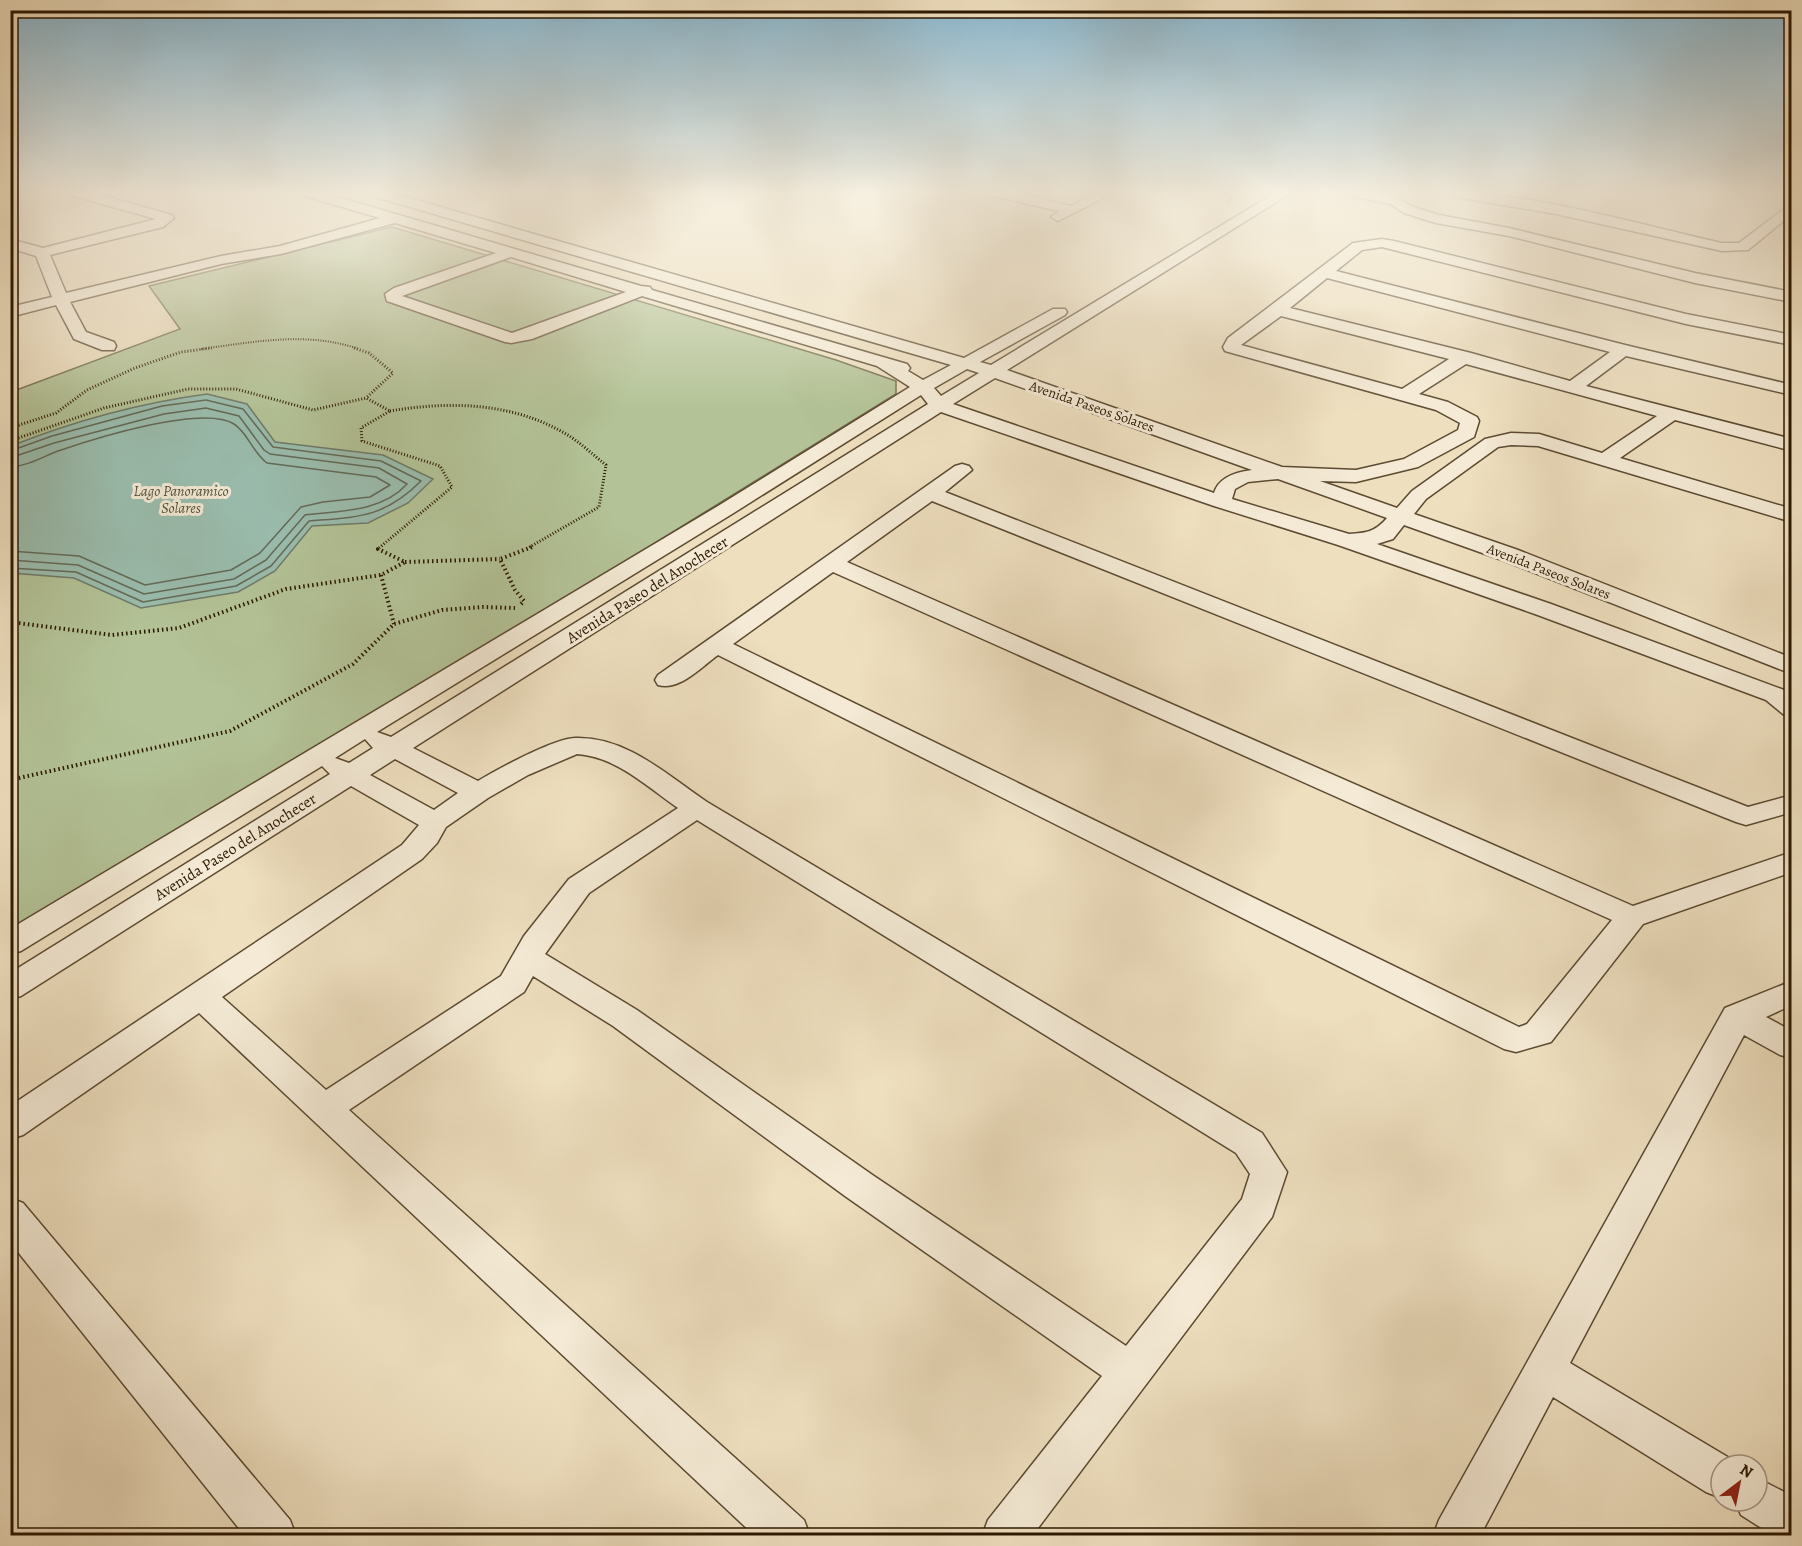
<svg xmlns="http://www.w3.org/2000/svg" width="1802" height="1546" font-family="Alegreya,serif">
<rect width="100%" height="100%" fill="#eedfbf"/>
<filter id="stains"><feTurbulence type="fractalNoise" baseFrequency=".00333" numOctaves="4"/><feColorMatrix values="0 0 0 0 .2 0 0 0 0 .09 0 0 0 0 .02 0 0 0 .5 -.17"/></filter>
<radialGradient id="worn" r=".72"><stop offset=".6" stop-color="#630" stop-opacity="0"/><stop offset="1" stop-color="#630" stop-opacity=".3"/></radialGradient>
<!-- green -->
<path fill="#b3c397" stroke="#706e4c" stroke-width="1.5" d="M392 227 836 360 896 381V394L11 941V392L180 329 149 286Z"/>
<!-- water -->
<path fill="#9abdae" stroke="#6e7b69" stroke-width="1.5" d="M207 394 247 404 275 442 383 455 433 479 408 503 368 523 312 526 275 571 238 592 141 608 74 578 11 573V446C74 421 140 403 207 394Z"/>
<g fill="none" stroke-linecap="round" stroke-linejoin="round">
<!-- shore -->
<path stroke="#636a58" stroke-width="1.5" d="M10 451 52 436 162 406 206 400 243 409 273 447 381 461 421 481C384 518 358 517 309 521L271 566 236 586 143 602 76 572 10 568
M10 458 54 443 164 414 206 408 239 416 264 450 270 454 379 468 407 484C382 512 339 511 305 515L266 560 234 579 144 594 78 565 10 560
M10 467C28 466 42 457 58 451 93 439 203 404 234 424 248 433 253 453 267 463L376 477 390 485 370 497 323 502 301 507 260 553 231 570 145 585 79 556 10 551"/>
<!-- minor casing -->
<g stroke="#5c4a31" stroke-width="3">
<path id="minor" d="M72 193H94L172 215 174 218 163 227 50 255 66 293 221 256 280 246 380 218 304 196 303 193H324L641 286 650 287 652 290 907 364 910 368 908 371 923 380 951 365 372 196 371 193H392L964 358 1053 309H1065L1067 312 1065 315 980 362 991 365 1275 193H1291L1007 370 1282 467 1356 470 1404 459 1458 430 1460 423 1436 410 1225 351 1223 347 1228 338 1353 243 1382 239 1394 241 1686 314 1792 335V345L1686 324 1382 247 1362 250 1336 271 1625 345 1792 385V395L1626 356 1586 386 1792 439V451L1675 420 1620 458 1792 509V522L1538 446 1511 445 1498 447 1426 499 1414 514 1518 550 1792 658V674L1502 560 1404 525 1393 539 1377 544 1551 604 1784 690 1792 696V717L1783 714 1766 700 1535 614 1338 545 1214 506 941 412 413 748 478 781C498 769 553 739 575 738 626 736 667 775 707 802L1262 1133 1287 1172 1272 1217 1032 1536H982L988 1520 1102 1376 845 1196 613 1026 533 976 524 992 349 1110 804 1520 810 1536H755L199 1013 23 1135 10 1139V1106L402 845 419 825 351 786 21 996 10 999V973L330 774 322 766 21 951 10 954V929L718 506 910 387 877 366 642 296 532 339 511 343 505 342 387 301 385 294 394 288 496 253 395 223 281 254 221 264 70 302 86 332 114 342 116 346 114 350H102L74 339 56 305 10 317V307L52 297 36 256 10 248V239L43 248 156 219 73 196ZM511 257 626 292 512 333 402 296ZM1327 278 1610 352 1570 381 1471 353 1290 308ZM1281 316 1449 359 1402 389 1241 345ZM1466 364 1657 416 1602 453 1539 434 1511 433 1485 439 1412 491 1397 508 1320 481 1356 482 1418 467 1474 437 1479 421 1477 417 1448 402 1419 394ZM967 369 979 373 941 396 934 388ZM995 378 1252 470C1236 472 1219 477 1214 493L953 404ZM921 395 928 404 391 737 377 732 732 514ZM1278 479 1387 518C1375 532 1366 533 1349 534L1232 499 1235 489 1248 482ZM365 739 373 748 349 763 335 758ZM577 754C617 757 646 786 678 808L569 879 524 936 501 976 326 1090 222 997 422 859 437 843 446 827 488 798 528 775ZM395 759 458 793 434 810 370 775ZM697 820 1236 1153 1250 1174 1242 1199 1126 1346 871 1174 637 1010 545 954 589 893Z
M991 193H1016L1071 206 1096 193H1113L1058 221 1051 217 1059 211 992 196Z
M1347 193H1375L1395 197 1414 207 1439 215 1509 228 1695 273 1792 292V302L1695 283 1509 236 1436 223 1404 213 1391 204 1353 197Z
M1450 193C1536 193 1637 224 1722 243H1739L1792 203V214L1748 250 1722 251 1556 214 1456 197Z
M962 464 969 466 972 470 945 492 1748 807 1792 795V812L1746 825 1736 822 932 501 847 562 1633 906 1792 852V872L1643 924 1551 1042 1516 1052 1504 1049 718 655C701 667 680 691 658 685L655 680 658 675 955 466ZM833 572 1612 920 1527 1024 1519 1027 733 644Z
M1792 981V1005L1766 1017 1792 1031V1058L1780 1055 1744 1035 1570 1363 1736 1462 1738 1465H1721V1498L1706 1492 1553 1397 1480 1536H1433L1439 1520 1725 1008Z
M10 1198 23 1203 290 1520 296 1536H245L10 1242Z
M1757 1478 1792 1496V1536H1774L1741 1515 1735 1501H1757Z"/>
</g>
<!-- path-far2 -->
<path stroke="#2c1802" stroke-width="2" stroke-dasharray="1 1.5" stroke-linecap="butt" d="M1228 202 1235 193
M201 349C254 342 307 331 359 349"/>
<!-- path-far1 -->
<path stroke="#2c1802" stroke-width="3" stroke-dasharray="1 2" stroke-linecap="butt" d="M354 348 369 353 393 373 366 398
M390 411C449 401 512 402 566 434 580 442 593 455 606 465L599 507 528 548
M10 428 56 413 87 390 135 368 181 352 212 348
M10 441 104 408 188 389H236L313 410 366 398 390 411 361 428 362 441 440 466 452 487 379 548"/>
<!-- path -->
<path stroke="#2c1802" stroke-width="4" stroke-dasharray="1.5 3" stroke-linecap="butt" d="M405 562 500 559
M381 575 394 624
M521 604 524 601 515 590 500 559 532 547
M10 622 112 635 179 628 286 589 381 575 405 562 378 549 381 547
M10 780 230 731 353 664 394 624 442 610 483 607 515 608"/>
<!-- minor -->
<use href="#minor" fill="#f4ead5" fill-rule="evenodd"/>
</g>
<!-- sky -->
<linearGradient id="sky" x2="0" y2="1"><stop stop-color="#89b8d1"/><stop offset="0.47" stop-color="#f7f1e2"/><stop offset="1" stop-color="#f7f1e2" stop-opacity="0"/></linearGradient>
<rect width="1802" height="410" fill="url(#sky)"/>
<g text-anchor="middle" stroke-width="6" stroke-linejoin="round" paint-order="stroke">
<!-- far-street labels -->
<g font-size="14" fill="#2c1802" stroke="#f4ead5">
<text transform="translate(1092 406) rotate(19)" y="5">Avenida Paseos Solares</text>
<text transform="translate(1549 571) rotate(21)" y="5">Avenida Paseos Solares</text>
</g>
<!-- far-water labels -->
<g font-size="15" font-style="italic" fill="#52523e" stroke="#f4ead5">
<text x="181" y="496">Lago Panoramico<tspan x="181" dy="17">Solares</tspan></text>
</g>
<!-- street labels -->
<g font-size="16" fill="#2c1802" stroke="#f4ead5">
<text transform="translate(647 589) rotate(-32)" y="6">Avenida Paseo del Anochecer</text>
<text transform="translate(235 846) rotate(-32)" y="6">Avenida Paseo del Anochecer</text>
</g>
</g>
<!-- margin -->
<rect width="1802" height="1546" fill="none" stroke="#eedfbf" stroke-width="36"/>
<rect x="12" y="12" width="1778" height="1522" fill="none" stroke="#2c1802" stroke-width="3"/>
<rect x="18" y="18" width="1766" height="1510" fill="none" stroke="#2c1802" stroke-width="1.5"/>
<!-- north arrow -->
<g transform="translate(1739 1483) rotate(32)"><circle r="28" fill="#f4ead5" stroke="#a49681" stroke-width="1.5"/>
<path d="M0-4.5L10 22L0 15L-10 22Z" fill="#8f2418"/>
<text y="-9" font-size="16" font-weight="bold" text-anchor="middle" fill="#2c1802">N</text>
</g>
<rect width="100%" height="100%" filter="url(#stains)"/>
<rect width="100%" height="100%" fill="url(#worn)"/>
</svg>
